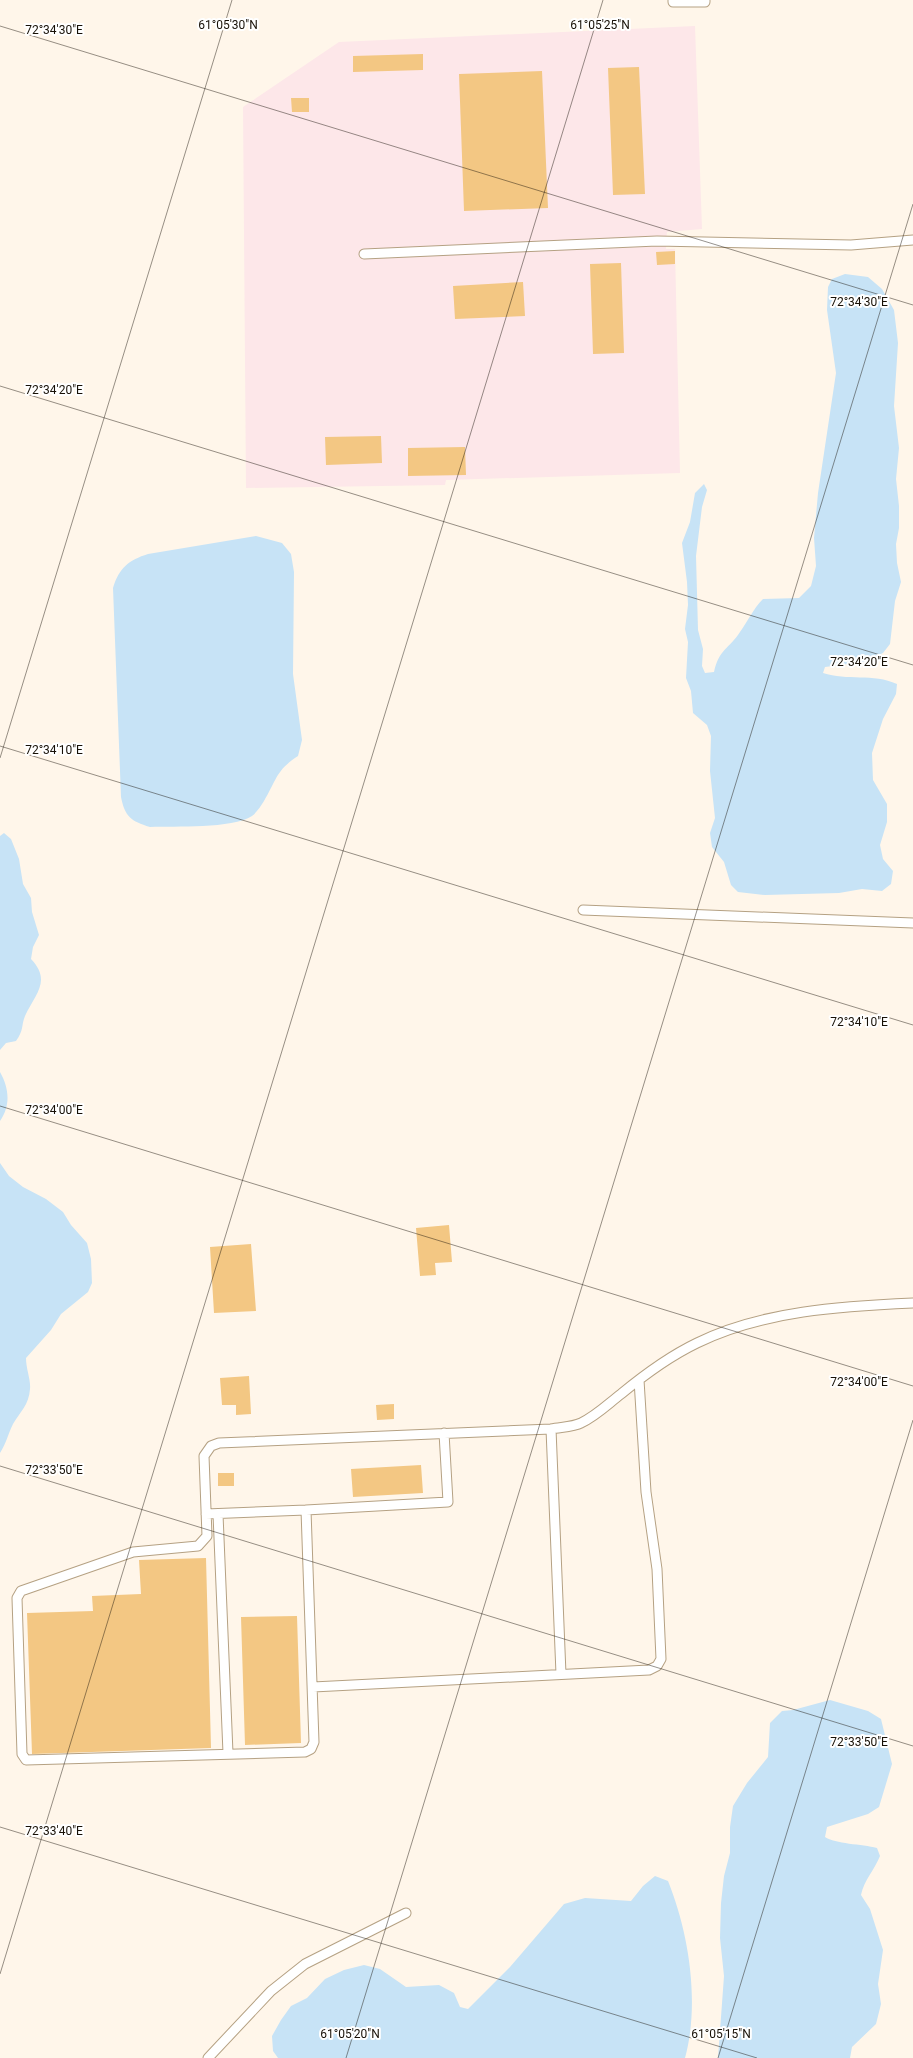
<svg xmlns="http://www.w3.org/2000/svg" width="913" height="2058" font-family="Roboto,sans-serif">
<rect width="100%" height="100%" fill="#fff6ea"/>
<!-- commercial -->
<path fill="#fde7e9" d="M695 26 702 229 667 232 666 241V249H675L680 473 446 480 445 485 246 488 243 107 339 42Z"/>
<!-- water -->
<path fill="#c7e3f6" d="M845 274 868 277 882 289 894 310 898 343 894 406 899 448 896 479 899 506V528L896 544 897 563 901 582 895 601 890 644 883 653 864 662 825 667 823 673C847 681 873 673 897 684L896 694 883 719 872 753 873 780 887 804V822L880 845 883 859 893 871 891 884 882 891 862 889 839 893 765 895 738 892 731 885 724 862 712 847 710 833 715 818 710 771 711 736 707 725 693 713 691 691 686 678 688 642 685 629 688 605 687 582 682 543 690 522 695 493 704 484 707 490 702 507 696 556 698 630 703 649 702 666 705 673 714 672C719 649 729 649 740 632 748 621 753 609 763 599L799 598 811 586 816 566 814 538 818 493 836 373 827 310 828 287 832 279Z
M256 536 282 543 291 554 294 572 293 674 302 740 298 756C276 770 276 781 264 801 261 806 256 813 252 816 232 829 175 826 150 827 131 821 125 817 121 797L113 588C119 568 129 560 148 554Z
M4 833 11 839 19 859 23 884 31 898 32 912 39 935 33 947 31 959C52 981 35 994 25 1016 21 1026 24 1030 16 1041L6 1043 0 1050V836Z
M0 1072C9 1088 11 1105 0 1121Z
M0 1163 9 1176 23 1187 46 1199 63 1212 71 1225 87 1243 91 1259 92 1283 88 1292 61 1314 51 1330 26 1358C26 1369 31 1380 30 1389 29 1405 20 1412 13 1424 8 1434 6 1444 0 1453Z
M830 1700 868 1711 881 1719 892 1764 879 1807 868 1814 827 1827 825 1837C835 1844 862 1844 877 1848L880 1856C874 1871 864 1880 861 1895L870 1909 883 1950 878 1984 881 2004 876 2024 852 2047 850 2058H718L724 1976 720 1938 721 1903 724 1876 730 1853V1827L733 1806 747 1783 768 1757 770 1723 782 1711 793 1710Z
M655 1876 668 1881C689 1933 700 2003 685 2058H278L273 2051 272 2036 281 2020 291 2006 307 1998 325 1979 344 1970 364 1965 380 1969 406 1987 439 1985 454 1993 460 2007 468 2009 510 1967 564 1904 585 1898 631 1901 643 1886Z"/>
<!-- building -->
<path fill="#f3c783" d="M423 54V70L353 72V56Z
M639 67 645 194 613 195 608 68Z
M542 71 548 208 464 211 459 74Z
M291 98H309V112H292Z
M675 251V264L657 265 656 252Z
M621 263 624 353 593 354 590 264Z
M523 282 525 316 455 319 453 286Z
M381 436 382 463 326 465 325 437Z
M465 447 466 475 408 476V448Z
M449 1225 452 1262 435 1263 436 1275 420 1276 416 1228Z
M251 1244 256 1311 214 1313 210 1247Z
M249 1376 251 1414 236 1415V1405H222L220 1378Z
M394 1404V1419L377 1420 376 1405Z
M421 1465 423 1493 353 1497 351 1469Z
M218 1473H234V1486H218Z
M206 1558 211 1748 32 1754 27 1613 93 1611 92 1596 141 1594 139 1560Z
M297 1616 301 1743 245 1745 241 1617Z"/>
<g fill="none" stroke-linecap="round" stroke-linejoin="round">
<!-- lane casing -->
<g stroke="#b5a183" stroke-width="11">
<path id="lane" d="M673 0V2H705V0
M364 254 657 241 851 245 913 240
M583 910 913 923
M551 1429 561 1674
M306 1510 448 1502 444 1433
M206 1514 306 1510 314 1742 311 1749 305 1752 26 1760 22 1754 17 1598 21 1591 133 1552 198 1546 207 1536 204 1456 211 1446 219 1443 551 1429C561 1427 573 1427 581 1423 596 1416 608 1404 621 1394 644 1375 670 1356 697 1343 761 1311 843 1306 913 1303
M218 1514 228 1753
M313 1687 649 1670 657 1666 661 1659 657 1569 646 1492 639 1380
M208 2058 271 1991 305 1964 406 1913"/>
</g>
<!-- lane -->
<use href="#lane" stroke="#fff" stroke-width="9"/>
</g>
<!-- ticks -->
<path fill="none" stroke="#171006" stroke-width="1" stroke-opacity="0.45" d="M0 26 913 305M0 386 913 665M0 746 913 1025M0 758 232 0M0 1106 913 1386M0 1466 913 1746M0 1827 757 2058M0 1974 603 0M346 2058 913 204M718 2058 913 1420"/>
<g font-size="12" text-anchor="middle" fill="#171006" stroke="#fff" stroke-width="4" stroke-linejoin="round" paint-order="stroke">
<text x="228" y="29">61°05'30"N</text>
<text x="600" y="29">61°05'25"N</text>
<text x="54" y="34">72°34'30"E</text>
<text x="859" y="306">72°34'30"E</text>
<text x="54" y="394">72°34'20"E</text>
<text x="859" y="666">72°34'20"E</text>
<text x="54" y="754">72°34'10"E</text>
<text x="859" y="1026">72°34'10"E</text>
<text x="54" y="1114">72°34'00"E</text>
<text x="859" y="1386">72°34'00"E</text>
<text x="54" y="1474">72°33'50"E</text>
<text x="859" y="1746">72°33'50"E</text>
<text x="54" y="1835">72°33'40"E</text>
<text x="350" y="2038">61°05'20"N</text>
<text x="721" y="2038">61°05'15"N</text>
</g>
</svg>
